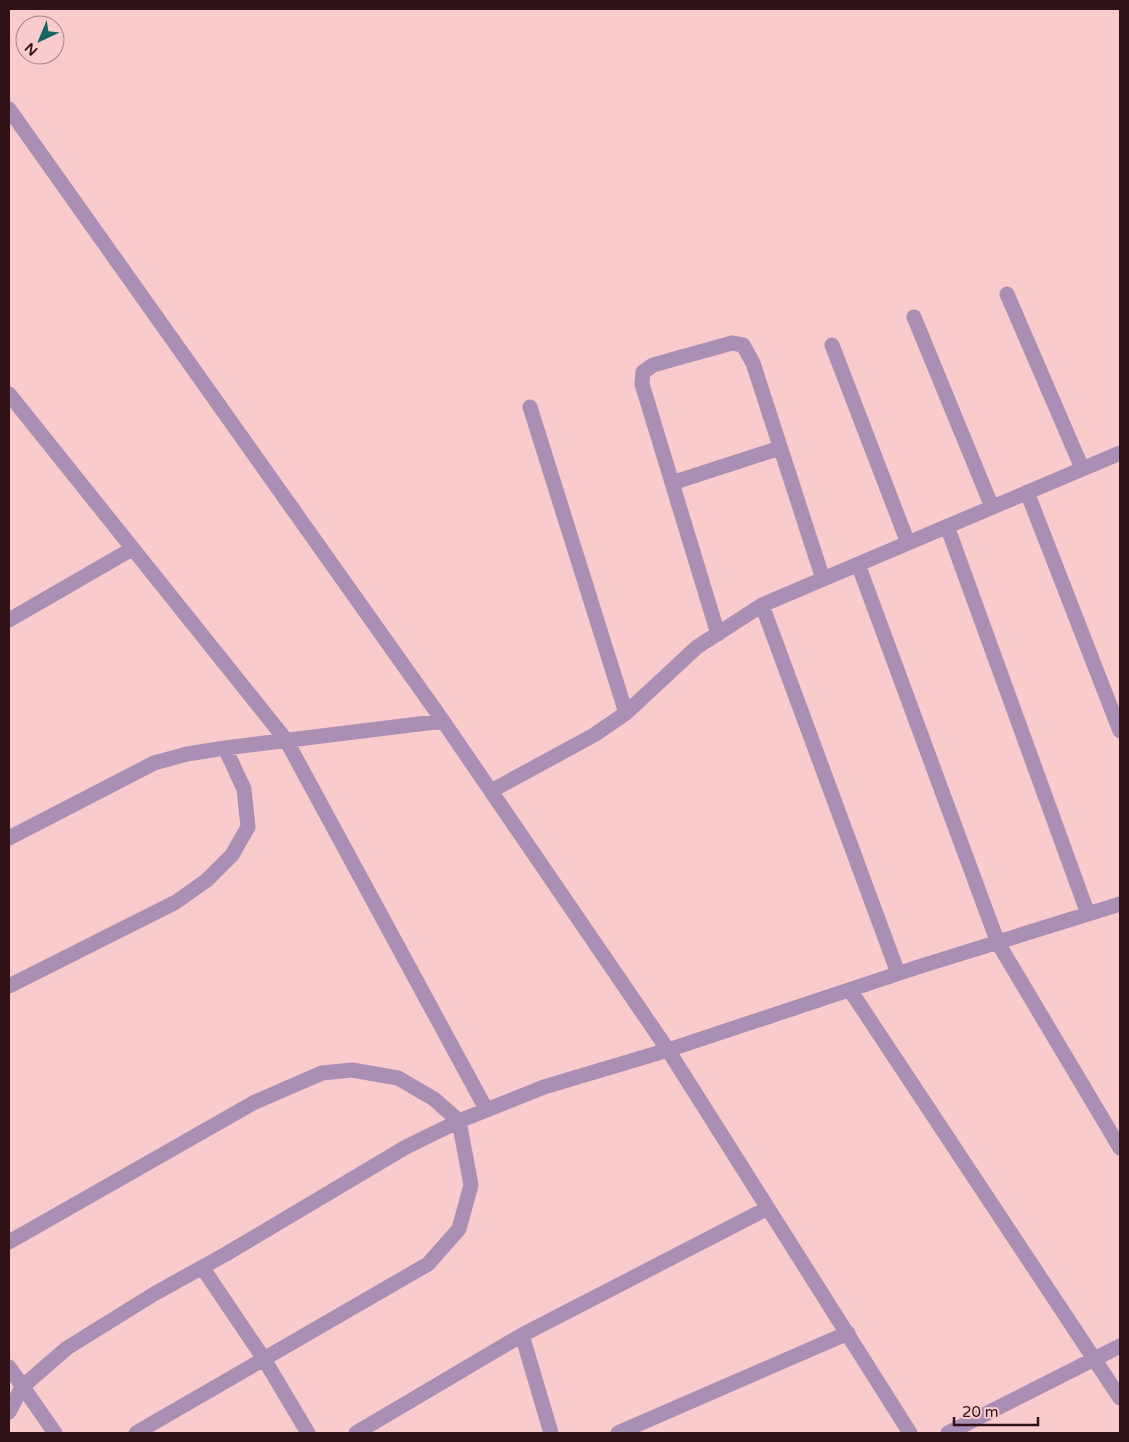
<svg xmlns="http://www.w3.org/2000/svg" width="1129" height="1442" font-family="'Varela Round',sans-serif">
<rect width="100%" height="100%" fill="#facbcc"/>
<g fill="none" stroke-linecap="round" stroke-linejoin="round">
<!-- minor -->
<path stroke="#a98fb3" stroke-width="15" d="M9 109 443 721 668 1050 910 1433
M1007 294 1082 468
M914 317 992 507
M832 345 908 543
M9 394 286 740 486 1109
M530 407 626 713
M672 483 780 448
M1027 492 1120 731
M947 526 1088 914
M858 564 998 943 1120 1148
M762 605 898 973
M9 620 132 549
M718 634 642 384 643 372 653 365 732 343 743 345 753 363 823 579
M491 791 594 735 626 713 697 647 762 605 1120 453
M9 838 154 763 187 754 225 748 443 721
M9 986 176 902 207 880 232 855 248 827 244 789 225 748
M850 990 1120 1398
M9 1242 255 1102 322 1073 352 1070 398 1078 434 1099 459 1121 471 1185 459 1229 428 1264 136 1433
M202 1267 264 1359 308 1433
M522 1335 551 1433
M9 1367 55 1433
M9 1412 22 1387 67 1348 154 1294 226 1254 406 1147 459 1121 544 1087 668 1050 918 967 1120 904
M356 1433 522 1335 768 1208
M618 1433 848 1333
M948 1433 1120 1346"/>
</g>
<!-- border -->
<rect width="1129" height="1442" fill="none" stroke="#2e1215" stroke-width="20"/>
<!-- north arrow -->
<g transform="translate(40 40) rotate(224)"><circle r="24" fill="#facbcc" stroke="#a88183"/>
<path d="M0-4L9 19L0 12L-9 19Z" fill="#156466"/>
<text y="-8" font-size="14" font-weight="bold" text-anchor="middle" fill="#2e1215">N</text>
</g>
<!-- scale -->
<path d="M954 1417v8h84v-8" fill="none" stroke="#2e1215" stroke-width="2.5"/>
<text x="962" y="1417" font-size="15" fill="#2e1215" stroke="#facbcc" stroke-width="4" paint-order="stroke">20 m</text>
</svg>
